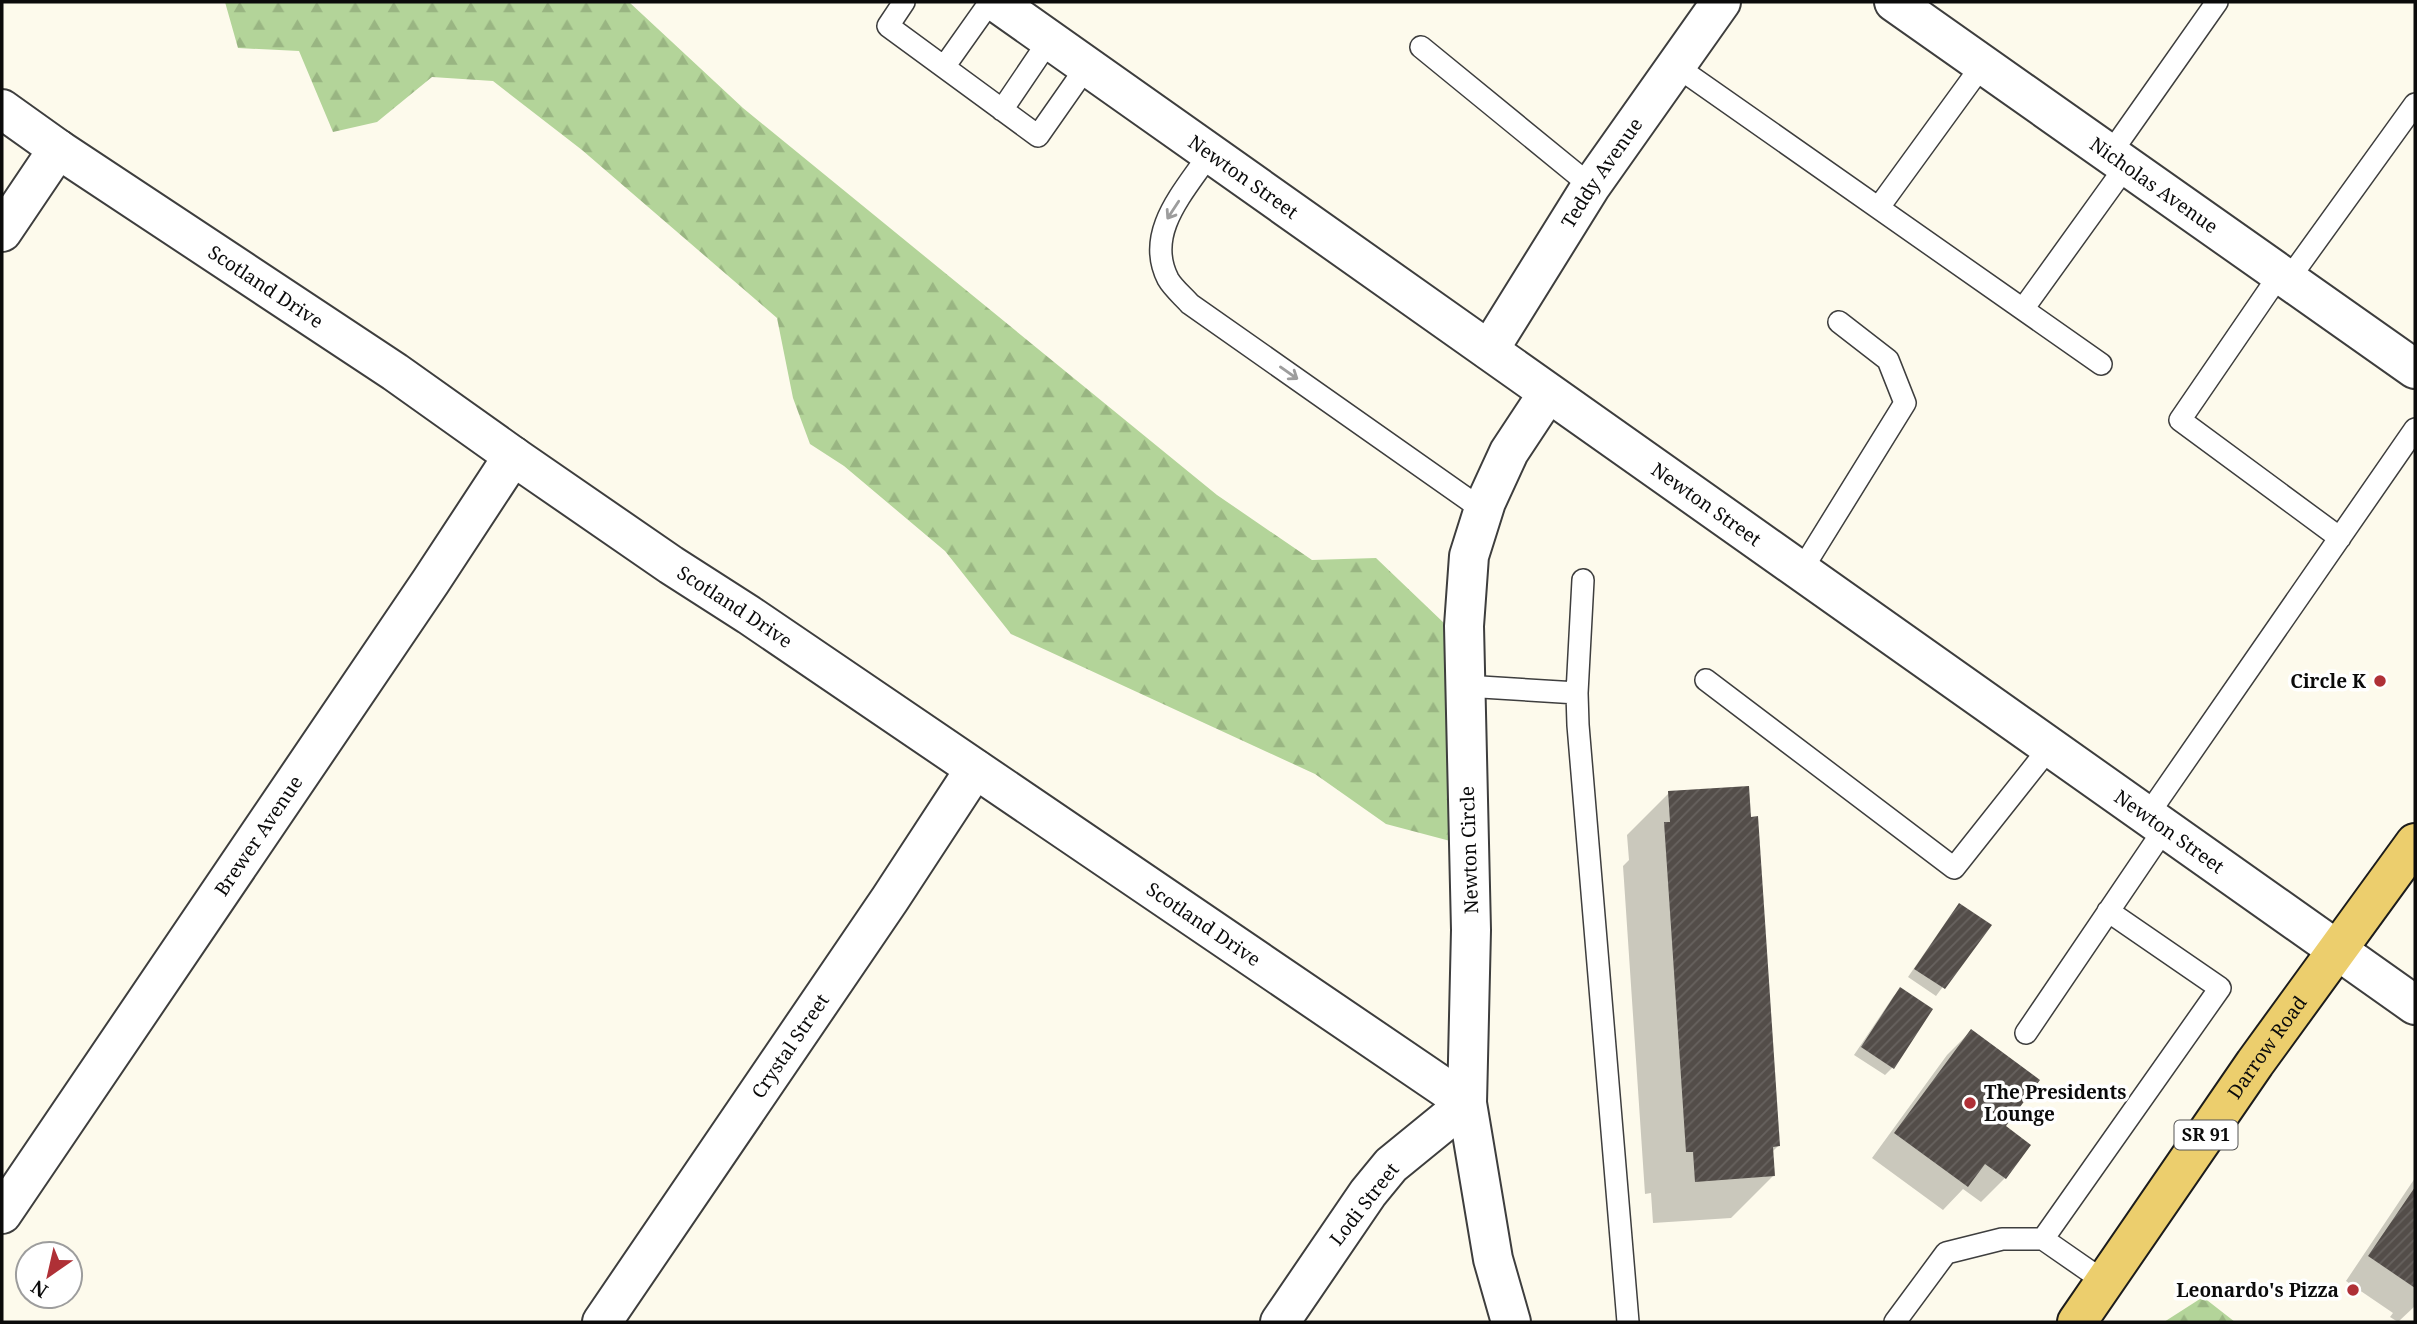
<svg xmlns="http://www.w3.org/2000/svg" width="2417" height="1324" font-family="'Noto Serif',serif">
<defs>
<pattern id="forest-firs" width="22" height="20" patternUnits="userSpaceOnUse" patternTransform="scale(1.75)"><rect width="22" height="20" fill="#b3d499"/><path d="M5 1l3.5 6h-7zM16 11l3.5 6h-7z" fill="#99b582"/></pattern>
<pattern id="building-hatch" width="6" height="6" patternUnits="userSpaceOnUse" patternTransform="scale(1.75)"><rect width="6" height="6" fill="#534d49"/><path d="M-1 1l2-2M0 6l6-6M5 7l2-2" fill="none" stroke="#67625f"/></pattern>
</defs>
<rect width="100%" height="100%" fill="#fdfaec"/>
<!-- forest -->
<path fill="url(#forest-firs)" d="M225 2H629L743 108 1217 495 1312 560 1376 558 1445 624 1454 842 1386 824 1315 774 1011 634 945 551 844 466 810 444 793 398 777 318 582 150 493 81 432 77 377 122 333 132 299 51 238 48Z
M2203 1297 2235 1322H2164Z"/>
<!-- shadow -->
<path fill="#0003" d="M1669 793 1779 1145 1772 1152 1773 1176 1731 1218 1653 1223 1651 1193 1645 1194 1623 866 1629 860 1627 835Z
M1960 905 1989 925 1936 996 1908 977 1952 913Z
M1900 989 1892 1068 1885 1075 1854 1055 1893 997Z
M1971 1031 2005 1178 1981 1202 1963 1189 1943 1210 1872 1158 1947 1055Z
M2415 1178V1306L2398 1322 2390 1317 2393 1313 2346 1281Z"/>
<!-- building -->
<path fill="url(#building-hatch)" d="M1749 786 1751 817 1758 816 1780 1146 1773 1147 1775 1176 1695 1182 1693 1152H1686L1664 822H1670L1668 791Z
M1959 903 1992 925 1945 989 1914 969Z
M1900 987 1933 1009 1894 1069 1861 1047Z
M1971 1029 2040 1080 2006 1126 2031 1145 2006 1179 1985 1164 1968 1187 1894 1133Z
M2415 1187V1288L2368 1256Z"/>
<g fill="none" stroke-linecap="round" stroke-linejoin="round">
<!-- service casing -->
<g stroke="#3e3e3e" stroke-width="24">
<path id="service" d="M904 2 888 26 1038 136 1087 66
M1421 47 1591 186
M1676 66 2101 364
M944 67 990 2
M1002 110 1050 39
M1210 153C1185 191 1144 232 1168 279 1173 288 1183 296 1190 304L1483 510
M2110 154 2217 2
M1879 207 1983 64
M2280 274 2180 420 2340 538
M2288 280 2415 104
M2023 309 2126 166
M1801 571 1905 403 1888 360 1839 322
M1583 580 1577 693 1578 725 1628 1322
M1706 680 1954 868 2050 747
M1465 686 1577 693
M2147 816 2415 429
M2026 1033 2165 828
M2043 1239 2220 988 2108 911
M1895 1322 1946 1253 2002 1239H2043L2105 1282"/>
</g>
<!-- minor casing -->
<g stroke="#3e3e3e" stroke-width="42">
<g id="minor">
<path id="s1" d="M1894 2 2415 369"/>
<path id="s2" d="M2 109 58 149 395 372 513 456 671 565 749 615 1467 1103 1391 1165 1368 1193 1280 1322"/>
<path d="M2 232 58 149"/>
<path id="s3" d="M1489 350 1591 186 1721 2"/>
<path id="s4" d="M2 1214 431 581 513 456"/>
<path id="s5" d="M602 1322 890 899 975 769"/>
<path d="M1511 1322 1493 1259 1467 1103 1471 930 1464 626 1469 556 1486 502 1509 452 1548 393"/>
</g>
</g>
<!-- tertiary casing -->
<g stroke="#3e3e3e" stroke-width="42">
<g id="tertiary">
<path id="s6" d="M996 2 2415 1005"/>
</g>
</g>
<!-- primary casing -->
<g stroke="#1c1c1c" stroke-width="42">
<g id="primary">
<path id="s7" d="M2077 1322 2255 1063 2415 843"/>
</g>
</g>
<!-- service -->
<use href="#service" stroke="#fff" stroke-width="21"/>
<!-- minor -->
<use href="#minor" stroke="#fff" stroke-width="38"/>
<!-- tertiary -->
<use href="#tertiary" stroke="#fff" stroke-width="38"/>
<!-- primary -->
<use href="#primary" stroke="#ecce6d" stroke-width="38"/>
</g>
<!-- one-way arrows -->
<defs><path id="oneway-shaft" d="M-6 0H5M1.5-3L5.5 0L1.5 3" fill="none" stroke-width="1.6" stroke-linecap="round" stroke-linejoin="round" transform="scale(1.75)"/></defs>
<g stroke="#9d9d9d">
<use href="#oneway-shaft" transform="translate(1173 210) rotate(123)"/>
<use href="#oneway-shaft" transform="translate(1289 373) rotate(35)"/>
</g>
<!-- markers -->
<g fill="#af3036" stroke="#fff" stroke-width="2.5">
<circle cx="2380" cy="681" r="7"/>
<circle cx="1970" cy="1103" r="7"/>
<circle cx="2353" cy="1290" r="7"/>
</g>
<g text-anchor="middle" stroke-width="7" stroke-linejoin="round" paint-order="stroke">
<!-- shield labels -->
<rect fill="#fff" stroke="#545454" stroke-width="2" x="2174.5" y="1120.5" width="63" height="29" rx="5"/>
<g font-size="18" font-weight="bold" fill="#0b0b0b">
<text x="2206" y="1141">SR 91</text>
</g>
<!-- street labels -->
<g font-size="19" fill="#0b0b0b" stroke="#fff">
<text dy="7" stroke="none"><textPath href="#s3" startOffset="210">Teddy Avenue</textPath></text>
<text dy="7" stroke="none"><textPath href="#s6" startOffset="303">Newton Street</textPath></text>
<text dy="7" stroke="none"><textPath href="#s1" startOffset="318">Nicholas Avenue</textPath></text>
<text dy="7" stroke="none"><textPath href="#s2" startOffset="318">Scotland Drive</textPath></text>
<text dy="7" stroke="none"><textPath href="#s6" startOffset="870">Newton Street</textPath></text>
<text dy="7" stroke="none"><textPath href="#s2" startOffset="886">Scotland Drive</textPath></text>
<text dy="7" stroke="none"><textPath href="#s6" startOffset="1437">Newton Street</textPath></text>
<text dy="7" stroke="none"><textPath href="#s4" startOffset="457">Brewer Avenue</textPath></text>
<text transform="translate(1469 850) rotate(-92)" y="7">Newton Circle</text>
<text dy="7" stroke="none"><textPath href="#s2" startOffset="1452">Scotland Drive</textPath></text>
<text dy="7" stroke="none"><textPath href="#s5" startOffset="334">Crystal Street</textPath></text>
<text dy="7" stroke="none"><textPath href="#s7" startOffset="334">Darrow Road</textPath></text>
<text transform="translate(1364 1204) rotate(-52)" y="7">Lodi Street</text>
</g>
<!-- poi labels -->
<g font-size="19" font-weight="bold" fill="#0b0b0b" stroke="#fff" text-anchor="end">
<text x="2366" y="688">Circle K</text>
<text x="1984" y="1099" text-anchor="start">The Presidents<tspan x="1984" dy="22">Lounge</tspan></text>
<text x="2339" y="1297">Leonardo's Pizza</text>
</g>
</g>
<!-- border -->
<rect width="2417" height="1324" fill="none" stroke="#0b0b0b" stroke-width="7"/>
<!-- north arrow -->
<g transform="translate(49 1275) rotate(214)"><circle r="33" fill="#ffffff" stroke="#9d9d9d" stroke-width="2"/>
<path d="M0-5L12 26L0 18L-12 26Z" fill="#af3036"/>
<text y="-10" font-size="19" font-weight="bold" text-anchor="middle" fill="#0b0b0b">N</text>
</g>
</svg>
